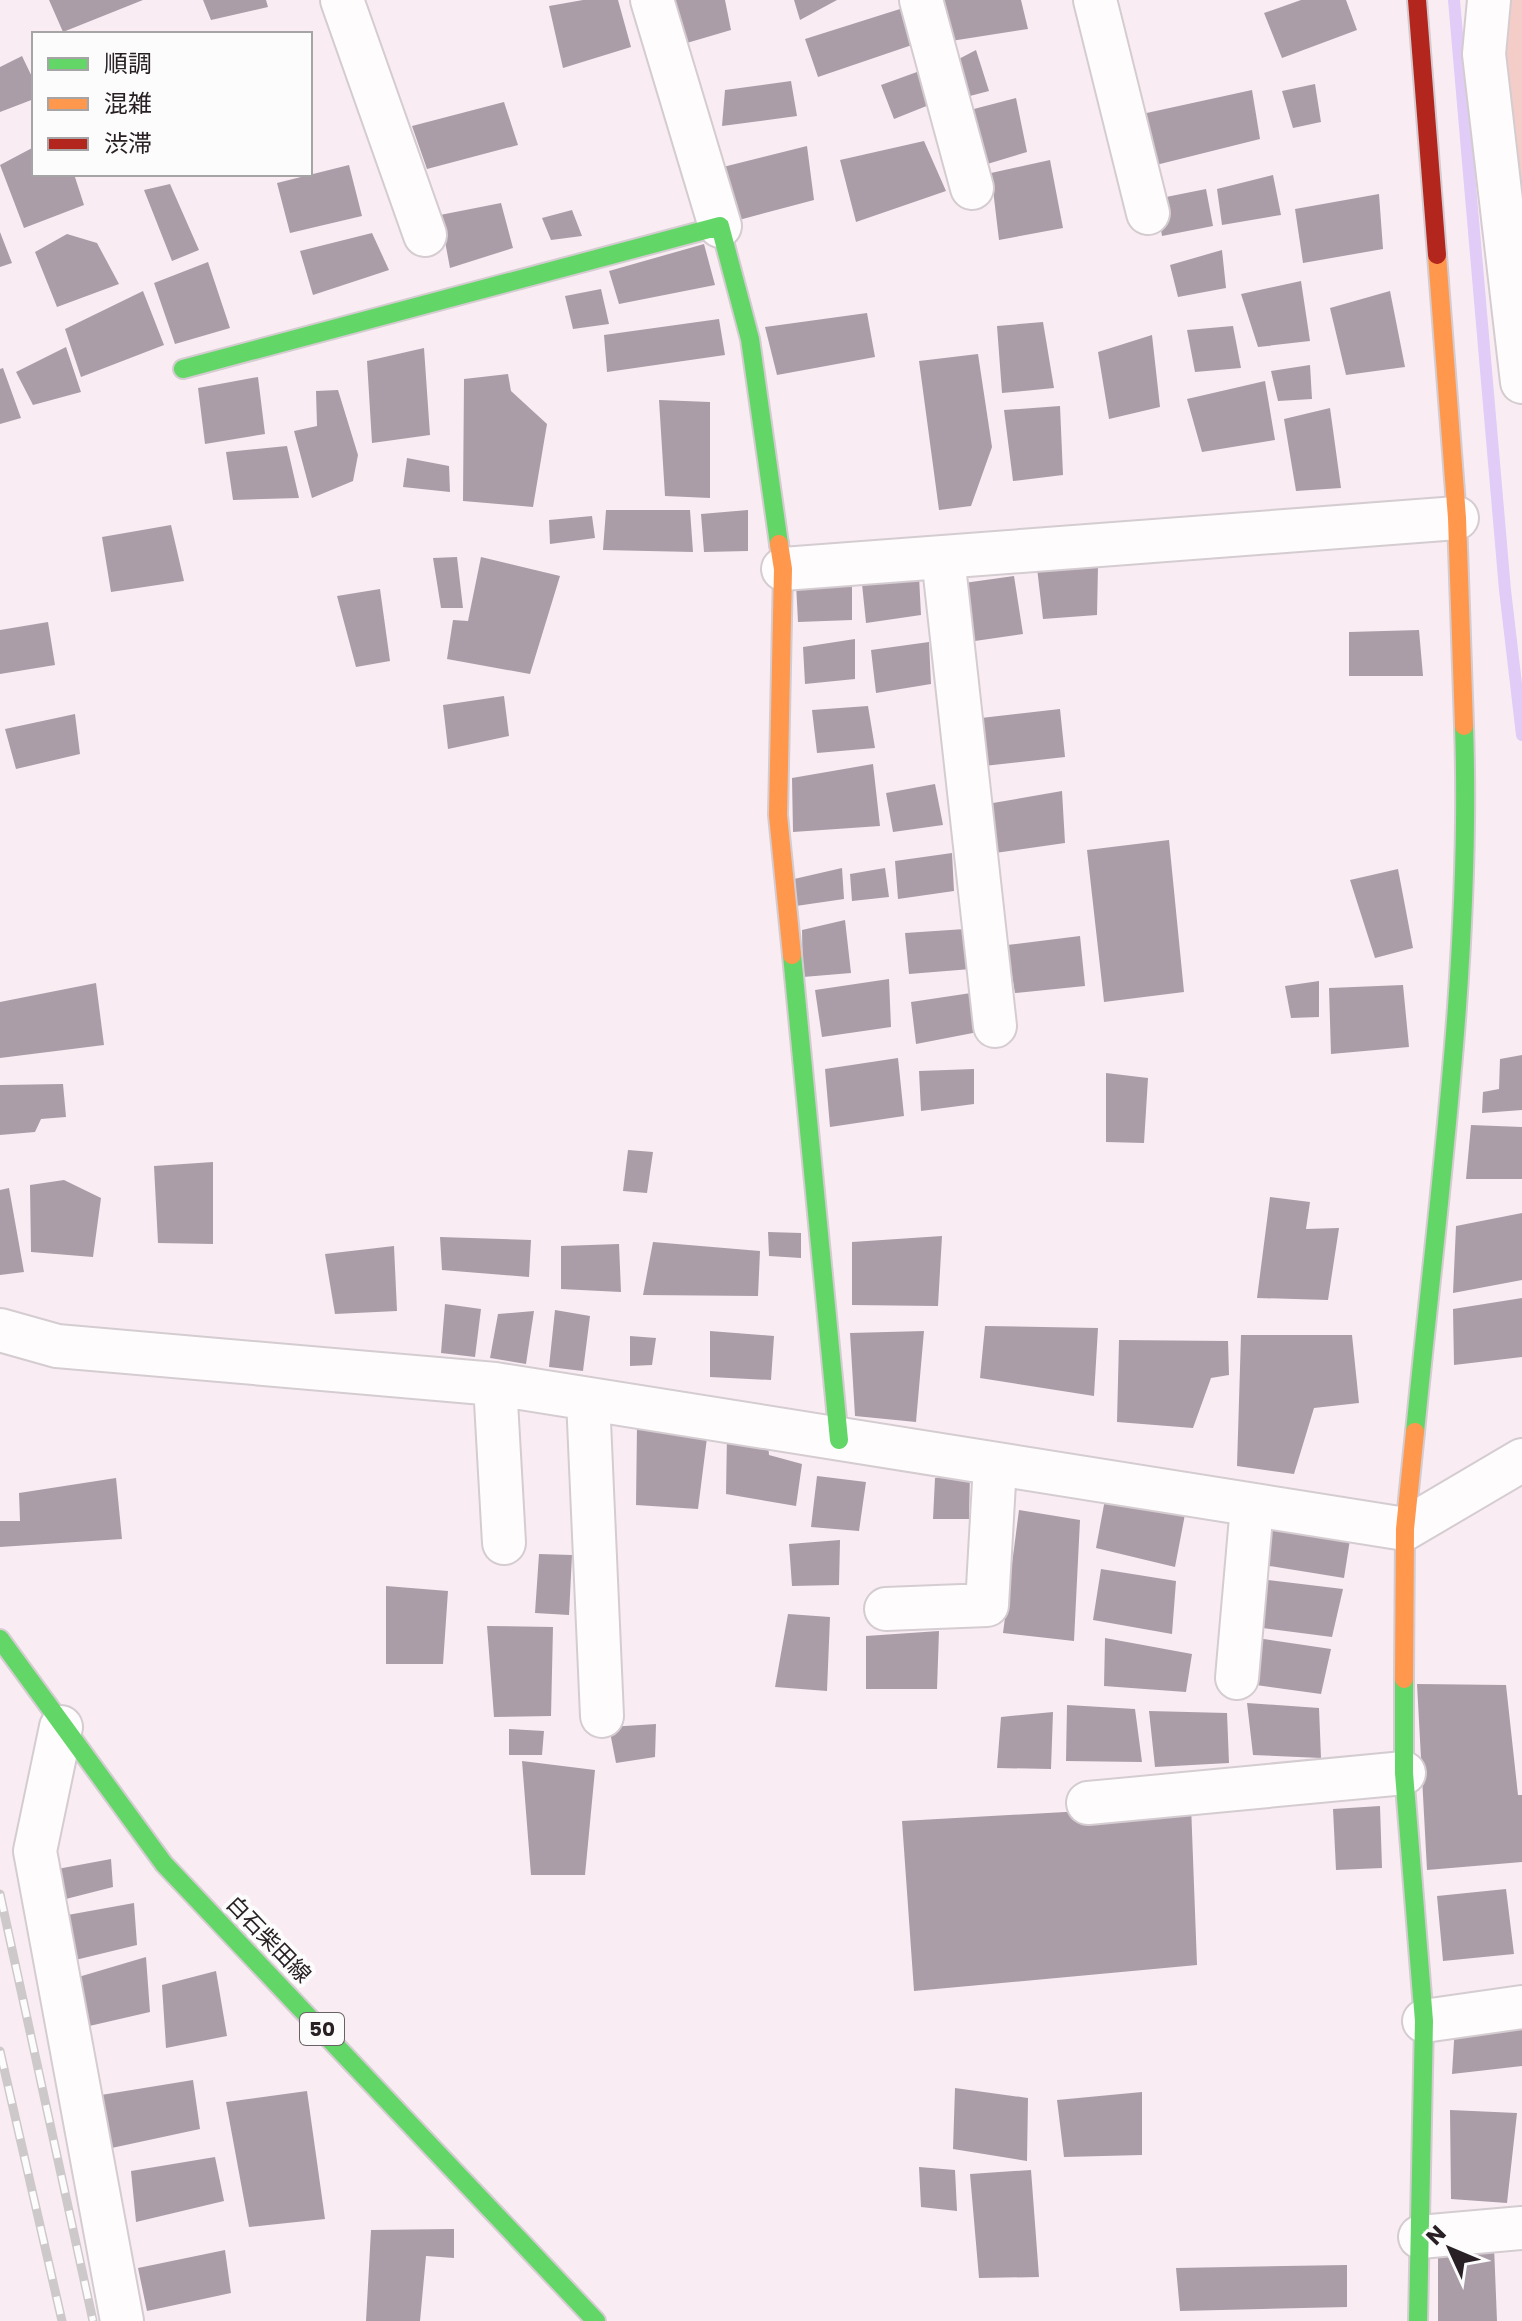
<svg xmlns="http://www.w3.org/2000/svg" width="1522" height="2321" font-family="Poppins,'Noto Sans JP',sans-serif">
<rect width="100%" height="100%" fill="#f9edf3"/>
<!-- green -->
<path fill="#f4cdc8" d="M1508 0H1522V262C1515 189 1492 68 1508 0Z"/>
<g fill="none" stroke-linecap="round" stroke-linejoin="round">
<!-- stream -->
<path stroke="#e0ccf6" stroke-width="12" d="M1454 0 1505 590 1522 735"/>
</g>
<!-- building -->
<path fill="#aa9da8" d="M49 0H143L63 32Z
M203 0H266L268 7 211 20Z
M583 0H618L631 47 563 68 549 6Z
M667 0H725L731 30 680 45Z
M794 0H837L800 20Z
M942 0H1021L1028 29 951 41Z
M1301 0H1346L1357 30 1282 58 1264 13Z
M900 9 915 44 818 77 805 39Z
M976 50 989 91 966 97 953 62Z
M22 56 34 81V99L0 112V67Z
M917 72 929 105 894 119 881 85Z
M791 81 797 116 722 126 725 90Z
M1315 84 1321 122 1293 128 1282 91Z
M1252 90 1260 139 1152 166 1142 114Z
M1016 98 1027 152 984 165 970 110Z
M504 102 518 145 427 169 412 126Z
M924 141 946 191 856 222 840 160Z
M807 146 814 200 739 220 723 167Z
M34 147V174H74L84 205 24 228 0 165Z
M1050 160 1063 228 999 240 991 173Z
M349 165 362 216 290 233 277 183Z
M1273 175 1281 215 1222 225 1217 189Z
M170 184 199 250 172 261 144 190Z
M1206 189 1213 226 1162 236 1156 199Z
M1379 194 1383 249 1303 263 1295 209Z
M501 203 513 248 450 268 440 215Z
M572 210 582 236 551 240 542 218Z
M0 232 12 263 0 267Z
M372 233 389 270 313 295 300 251Z
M67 234 97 243 119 284 57 307 35 252Z
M704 244 715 285 619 304 609 271Z
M1222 250 1226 288 1178 297 1170 265Z
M208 262 230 328 175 344 154 283Z
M1301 281 1310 341 1258 347 1241 294Z
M601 289 609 324 573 329 565 296Z
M143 291 164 345 81 377 65 329Z
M1390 291 1405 367 1346 375 1330 308Z
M867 313 875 357 777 375 765 327Z
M719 319 725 355 607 372 604 335Z
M1043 322 1054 388 1002 393 997 326Z
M1233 326 1241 368 1195 372 1187 330Z
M1152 335 1160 407 1109 419 1098 352Z
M66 347 81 392 33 405 16 372Z
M424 348 430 435 372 443 367 361Z
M978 354 992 447 971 506 939 510 919 361Z
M1310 365 1312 399 1278 401 1271 371Z
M3 368 21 418 0 424V369Z
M508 374 511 391 547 424 533 507 463 501 464 379Z
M258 377 265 434 205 444 198 388Z
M1265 381 1275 440 1202 452 1187 399Z
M338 390 358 455 353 481 312 498 294 431 317 426 316 391Z
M659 400 710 402V498L665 496Z
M1060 406 1063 475 1013 481 1004 410Z
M1330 408 1341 488 1296 491 1284 419Z
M287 446 299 498 233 500 226 452Z
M407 458 449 466 450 492 403 487Z
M606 510H690L693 552 603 550Z
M748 510V551L704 552 701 514Z
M592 516 595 538 550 544 549 520Z
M171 525 184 581 111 592 102 537Z
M457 557 463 608H441L433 558Z
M481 557 560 576 530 674 447 659 453 620 468 621Z
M1098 566 1097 615 1043 619 1037 568Z
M919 576 921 615 866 623 862 584Z
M1014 576 1023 634 968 642 964 583Z
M852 579V620L798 622 796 584Z
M380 589 390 661 356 667 337 596Z
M48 622 55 665 0 674V630Z
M1419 630 1423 676H1349V632Z
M855 639V679L805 684 803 647Z
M929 642 931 684 876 693 871 650Z
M504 696 509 736 448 749 443 705Z
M868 706 875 748 817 753 812 710Z
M1060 709 1065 757 984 766 981 718Z
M75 714 80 754 16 769 5 729Z
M873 764 880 826 793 832 792 778Z
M935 784 943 825 893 832 886 793Z
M1062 791 1065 843 988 854 987 804Z
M1169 840 1184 992 1104 1002 1087 850Z
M952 853 954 891 898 899 895 861Z
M842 868 844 899 796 906 794 879Z
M885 868 889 897 852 901 850 874Z
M1398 869 1413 948 1375 958 1350 880Z
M845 920 851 973 803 977 802 930Z
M965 929 971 969 909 974 905 933Z
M1080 936 1085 986 1015 993 1007 945Z
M889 979 891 1027 822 1037 815 990Z
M1319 981V1017L1291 1018 1285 986Z
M96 983 104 1045 0 1058V1002Z
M1403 985 1409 1047 1331 1054 1329 988Z
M971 993 978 1032 916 1044 911 1002Z
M1522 1055V1110L1482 1113 1483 1092 1499 1089 1500 1059Z
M898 1058 904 1116 830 1127 825 1069Z
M974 1069V1104L921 1111 919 1071Z
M1106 1073 1148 1078 1144 1143 1106 1142Z
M63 1084 66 1117 41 1119 35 1132 0 1135V1085Z
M1471 1125 1522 1127V1179H1466Z
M628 1150 653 1152 647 1193 623 1191Z
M213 1162V1244L158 1243 154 1166Z
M64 1180 101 1198 93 1257 31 1252 30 1185Z
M9 1188 24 1272 0 1275V1190Z
M1270 1197 1310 1202 1306 1229 1339 1228 1328 1300 1257 1298Z
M1522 1213V1280L1453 1293 1456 1226Z
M768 1232 801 1233V1258L769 1256Z
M942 1236 938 1306 852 1305V1242Z
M440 1237 531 1240 529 1277 442 1270Z
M653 1242 760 1251 758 1296 643 1295Z
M619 1244 621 1292 561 1289V1246Z
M394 1246 397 1311 335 1314 325 1254Z
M1522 1298V1357L1454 1365 1453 1309Z
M445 1304 481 1309 475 1357 441 1353Z
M555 1310 590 1316 583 1371 549 1367Z
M534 1311 526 1364 490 1358 498 1314Z
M985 1326 1098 1328 1094 1396 980 1378Z
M710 1331 774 1336 771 1380 710 1377Z
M924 1331 916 1422 855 1416 850 1333Z
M1241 1335H1352L1359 1403 1314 1408 1294 1474 1237 1466Z
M630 1336 656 1338 652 1365 630 1366Z
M1119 1340 1228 1341 1229 1375 1211 1378 1193 1428 1117 1422Z
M637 1424 708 1430 698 1509 636 1505Z
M727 1433 768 1443 769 1455 802 1464 796 1506 726 1494Z
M970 1474 969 1519H933L935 1478Z
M817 1476 866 1482 859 1531 811 1527Z
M116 1478 122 1539 0 1547V1521H20L19 1493Z
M1106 1494 1186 1509 1175 1567 1096 1548Z
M1019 1510 1080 1520 1074 1641 1003 1633Z
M1267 1520 1351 1533 1344 1578 1263 1565Z
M840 1540 839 1585 792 1586 789 1544Z
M539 1554 572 1555 569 1615 535 1613Z
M1101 1569 1176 1581 1172 1634 1093 1620Z
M1260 1579 1343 1589 1332 1637 1255 1627Z
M386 1586 448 1591 443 1664H386Z
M788 1614 830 1617 827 1691 775 1687Z
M487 1626 553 1627 551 1716 494 1717Z
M939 1631 937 1689H866V1636Z
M1105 1638 1192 1654 1186 1692 1104 1686Z
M1257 1638 1331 1649 1321 1694 1256 1685Z
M1417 1684 1506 1685 1518 1795H1522V1862L1427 1870Z
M1247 1703 1319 1708 1321 1758 1253 1755Z
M1067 1705 1135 1709 1142 1762 1066 1761Z
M1149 1711 1227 1713 1229 1763 1155 1767Z
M1053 1712 1051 1769 997 1768 1001 1717Z
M656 1724 655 1757 616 1763 609 1727Z
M509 1729 544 1731 542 1755H509Z
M522 1761 595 1770 585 1875H531Z
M1191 1805 1197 1965 914 1991 902 1821Z
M1380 1806 1382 1868 1336 1870 1333 1809Z
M111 1859 113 1887 58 1901 52 1870Z
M1506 1889 1514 1954 1443 1961 1437 1896Z
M134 1903 137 1945 67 1962 62 1916Z
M146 1957 150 2012 85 2027 75 1978Z
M216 1971 227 2036 166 2048 162 1985Z
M1522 2014V2066L1452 2074 1455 2025Z
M193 2080 200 2129 107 2149 101 2095Z
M955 2088 1028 2098 1027 2161 953 2149Z
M307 2091 325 2219 249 2227 226 2102Z
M1142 2092V2155L1064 2157 1057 2100Z
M1450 2110 1517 2113 1507 2203 1451 2199Z
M215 2157 224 2201 136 2222 131 2171Z
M919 2167 955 2170 957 2211 921 2207Z
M1031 2170 1039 2277 979 2278 970 2174Z
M454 2229V2258L426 2256 420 2321H366L371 2230Z
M1438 2244 1494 2246 1497 2321H1438Z
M225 2250 231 2293 147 2311 138 2268Z
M1347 2265V2307L1180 2311 1176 2268Z"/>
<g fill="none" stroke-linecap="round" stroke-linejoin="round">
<!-- street casing -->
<g stroke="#d4ccd0" stroke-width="46">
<path id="street" d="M342 0 425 235
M652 0 720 226
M921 0 972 188
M1095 0 1148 213
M1489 0 1484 54 1522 382
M943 557 995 1026
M783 569 1457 518
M0 1330 57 1346 495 1384 1405 1529 1522 1460
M495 1384 504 1543
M588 1399 602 1716
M886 1609 987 1605 995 1465
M1237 1678 1252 1506
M61 1727 35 1851 122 2321
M1088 1803 1404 1773
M1424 2021 1522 2007
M1420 2237 1522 2228"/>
</g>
<!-- fast casing -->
<g stroke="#d4ccd0" stroke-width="22">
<path id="fast" d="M183 369 720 226 750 339 779 544
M792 955 839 1440
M1415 1432C1438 1198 1472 962 1464 726
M0 1639 164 1864 596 2321
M1404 1679V1773L1424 2021 1418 2321"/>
</g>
<!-- slow casing -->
<g stroke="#d4ccd0" stroke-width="22">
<path id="slow" d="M1437 255 1457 518 1464 726
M779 544 783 569 778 815 792 955
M1404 1679 1405 1529 1415 1432"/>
</g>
<!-- jam casing -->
<g stroke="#d4ccd0" stroke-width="22">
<path id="jam" d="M1417 0 1437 255"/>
</g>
<!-- street -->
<use href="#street" stroke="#fefcfd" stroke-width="42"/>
<!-- fast -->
<use href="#fast" stroke="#63d668" stroke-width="18"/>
<!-- slow -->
<use href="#slow" stroke="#ff974d" stroke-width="18"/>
<!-- jam -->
<use href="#jam" stroke="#b3261e" stroke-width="18"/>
<!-- rail casing -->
<g stroke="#cdc9cb" stroke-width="9">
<path id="rail" d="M0 1894 93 2321
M0 2051 62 2321"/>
</g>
<!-- rail -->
<use href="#rail" stroke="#fcfcfc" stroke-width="6" stroke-dasharray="18" stroke-linecap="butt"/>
</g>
<g text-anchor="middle" stroke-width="8" stroke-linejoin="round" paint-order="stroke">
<!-- shield labels -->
<rect fill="#fcfcfc" stroke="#686265" stroke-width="2" x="300" y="2013" width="44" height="32" rx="6"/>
<g font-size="20" font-weight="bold" fill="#282024">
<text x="322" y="2036">50</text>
</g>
<!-- street labels -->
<g font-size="22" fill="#282024" stroke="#fcfcfc">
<text transform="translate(269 1939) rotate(46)" y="8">白石柴田線</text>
</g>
</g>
<!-- legend -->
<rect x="32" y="32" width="280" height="144" fill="#fcfcfc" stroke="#a7a4a6" stroke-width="2"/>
<rect x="48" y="58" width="40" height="12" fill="#63d668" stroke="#a7a4a6" stroke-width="2"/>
<text x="104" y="72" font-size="24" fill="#282024">順調</text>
<rect x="48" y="98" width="40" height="12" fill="#ff974d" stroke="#a7a4a6" stroke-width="2"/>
<text x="104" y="112" font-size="24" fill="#282024">混雑</text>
<rect x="48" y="138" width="40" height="12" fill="#b3261e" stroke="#a7a4a6" stroke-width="2"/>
<text x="104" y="152" font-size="24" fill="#282024">渋滞</text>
<!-- north arrow -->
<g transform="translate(1450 2249) rotate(314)" stroke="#fcfcfc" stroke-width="6" paint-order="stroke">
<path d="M0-6L14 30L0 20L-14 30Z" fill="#282024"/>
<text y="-12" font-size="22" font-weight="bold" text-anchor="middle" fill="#282024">N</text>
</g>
</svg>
